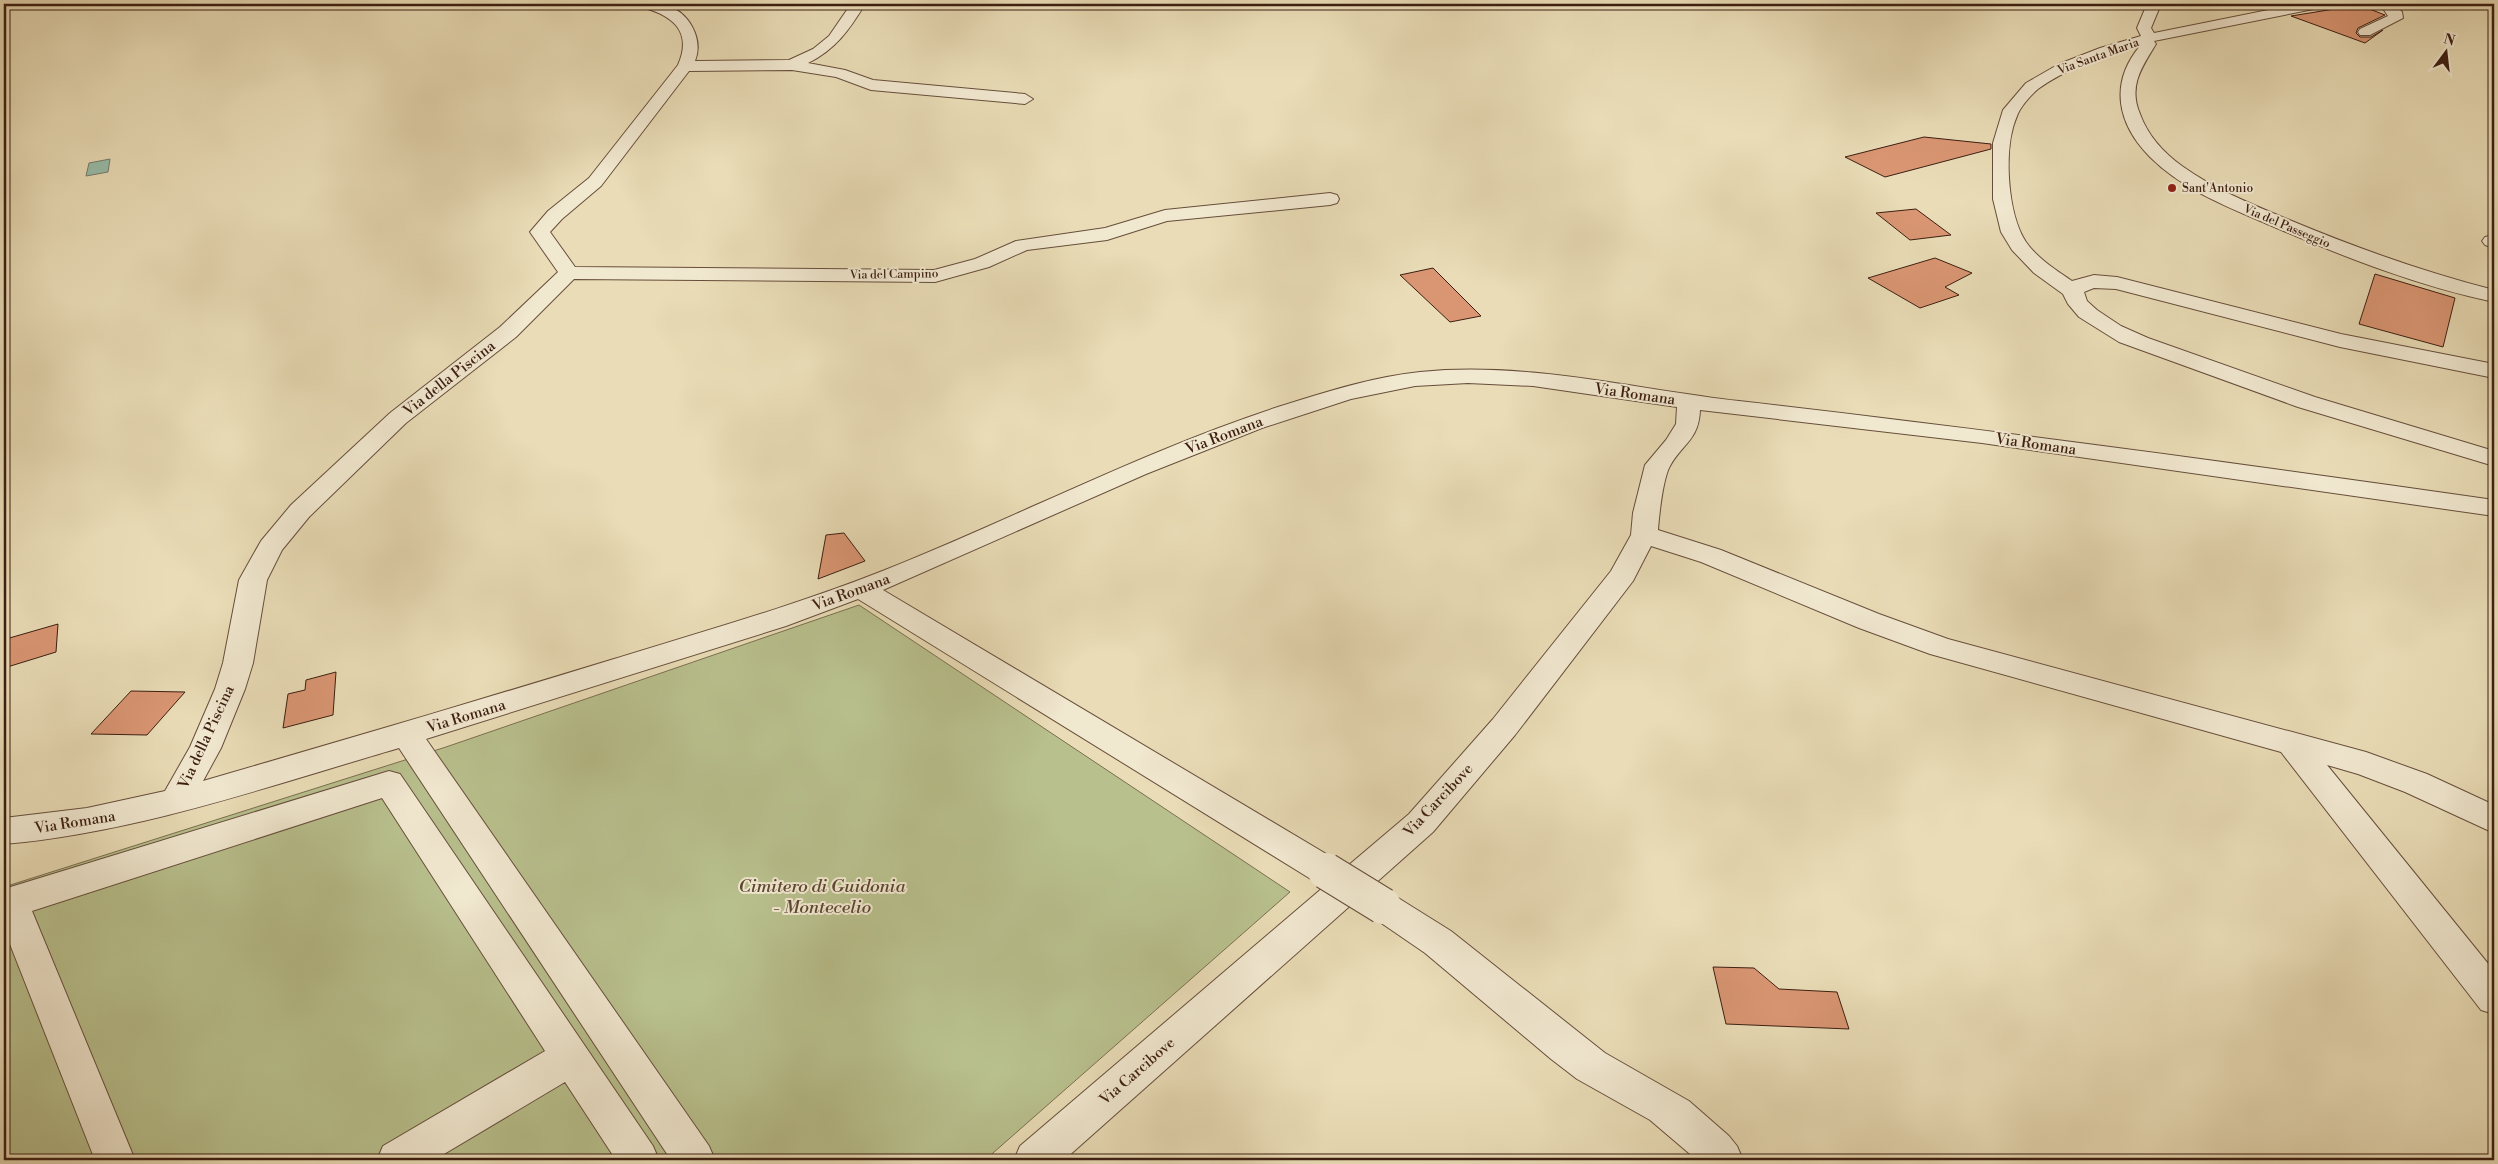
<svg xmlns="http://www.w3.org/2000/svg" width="2498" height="1164" font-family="'Libre Bodoni',serif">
<rect width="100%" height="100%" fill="#e9dcb6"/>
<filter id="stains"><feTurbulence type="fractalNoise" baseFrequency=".004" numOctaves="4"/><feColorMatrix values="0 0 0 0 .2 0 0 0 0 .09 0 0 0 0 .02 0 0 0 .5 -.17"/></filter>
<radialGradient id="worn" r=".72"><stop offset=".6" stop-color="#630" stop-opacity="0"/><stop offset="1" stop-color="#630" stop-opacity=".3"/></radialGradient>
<!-- green -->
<path fill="#b8c08d" stroke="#7a6f50" d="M859 605 1290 892 985 1160H4V887L446 747Z"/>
<!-- water -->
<path fill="#98bcaa" stroke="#737d6d" d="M110 159 108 172 86 176 89 163Z"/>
<!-- building -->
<path fill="#da9673" stroke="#3c1e12" d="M2359 5 2385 15 2358 28 2356 33 2360 37H2371L2383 30 2365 43 2291 16Z
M1924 137 1991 144V149L1885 177 1845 157Z
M1916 209 1951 235 1910 240 1876 213Z
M1935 258 1972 273 1945 287 1959 295 1920 308 1868 278Z
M1433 268 1481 316 1450 322 1400 275Z
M2375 274 2455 298 2443 347 2359 324Z
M844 533 865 561 818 579 826 535Z
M58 624 56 652 4 668 6 639Z
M336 672 333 715 283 728 288 694 305 690 306 680Z
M131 691 185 692 147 735 91 734Z
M1713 967 1754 968 1779 989 1837 992 1849 1029 1726 1024Z"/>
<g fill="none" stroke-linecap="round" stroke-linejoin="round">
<!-- minor casing -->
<g stroke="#674e3b" stroke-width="2">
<path id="minor" d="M639 4C647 3 659 2 666 5 689 12 704 39 695 61L789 60 813 49 829 36 851 4H865C850 29 835 50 808 63L845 70 873 80 1025 94 1033 99 1025 104 871 90 836 77 792 70 689 71 601 186 562 219 550 232 575 267 934 270 975 259 1016 241 1105 228 1165 210 1330 193 1337 195 1339 199 1337 203 1330 205 1167 221 1107 240 1027 250 989 267 935 282 574 279 516 337 406 423 309 517 282 550 267 580 253 663 245 689 221 748 203 781C341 741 477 701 614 659 705 631 797 605 885 570 1018 517 1145 450 1281 406 1326 392 1372 377 1420 372 1526 361 1633 389 1739 401 1991 430 2243 464 2494 500V516L1982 443 1700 410C1699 440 1682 444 1670 466 1663 478 1659 516 1658 530L1721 550 1879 614 1948 639 2366 752 2427 774 2494 805V833L2405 792 2358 774 2327 765 2494 971V1014L2481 1010 2281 752 1930 654 1859 628 1701 562 1651 546 1633 581 1515 735 1433 832 1064 1160H1014L1020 1146 1326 885 1314 881 858 599 786 626 426 739 709 1146 715 1160H671L399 748C269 786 139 832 4 844V818L87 808 165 791 190 747 215 689 223 663 239 580 261 541 291 505 390 413 500 327 558 272 530 232 548 211 589 178 678 65C693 31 672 15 641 7ZM1468 383 1533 386 1677 407 1676 424 1666 440 1645 465 1633 513 1631 535 1611 571 1493 719 1409 814 1343 870 1338 861 883 590 1146 474 1262 428 1351 399 1415 386Z
M2147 4H2161L2151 28 2154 33 2298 4H2326L2319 8 2154 41 2156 44C2142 67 2128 86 2140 114 2148 136 2164 153 2182 166 2214 189 2251 204 2287 219 2354 247 2423 272 2494 290V302C2418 286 2344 257 2272 226 2230 208 2183 190 2150 157 2117 124 2109 83 2140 46 2105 56 2068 67 2038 89 2031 95 2020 107 2017 116 2003 147 2007 213 2026 242 2037 258 2056 270 2072 281L2094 275 2117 277 2341 334 2494 364V378L2340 347 2116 289 2094 288 2084 292 2087 301 2097 310 2121 326 2148 338 2315 397 2494 451V466L2298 407 2119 342 2079 317 2068 304 2063 294 2034 273 2012 250 2001 232 1993 199V143L2003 110 2026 83 2059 64 2100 48 2141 36 2137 28Z
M2380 4H2395L2402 12 2403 18 2370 35H2360L2358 32 2360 29 2388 16Z
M2494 235V248L2485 245 2482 241 2485 237Z
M389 771 400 774 653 1146 659 1160H616L565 1082 434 1160H377L383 1146 545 1051 382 798 32 911 135 1160H95L4 929V889Z
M1383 891 1395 896 1451 931 1605 1053 1689 1101 1729 1136 1737 1146 1743 1160H1697L1650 1120 1577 1079 1551 1059 1425 953 1371 916 1365 906 1371 896Z"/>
</g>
<!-- minor -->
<use href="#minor" fill="#f1e8d0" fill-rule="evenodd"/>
<!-- minor-bridge casing -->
<g stroke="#674e3b" stroke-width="38" stroke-linecap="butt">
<path id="minor-bridge" d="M1326 871 1383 906"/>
</g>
<!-- minor-bridge -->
<use href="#minor-bridge" stroke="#f1e8d0" stroke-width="36"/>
</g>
<!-- markers -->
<circle fill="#8f2418" stroke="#f1e8d0" stroke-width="2" cx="2172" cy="188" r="5"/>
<g text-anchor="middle" stroke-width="4" stroke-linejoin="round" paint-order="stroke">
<!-- far-street labels -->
<g font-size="12" fill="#3c1e12" stroke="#f1e8d0">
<text transform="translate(2098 56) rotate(-20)" y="4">Via Santa Maria</text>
<text transform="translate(2287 226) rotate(23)" y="4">Via del Passeggio</text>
<text transform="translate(894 274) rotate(-1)" y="4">Via del Campino</text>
</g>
<!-- far-poi labels -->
<g font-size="12" fill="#3c1e12" stroke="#f1e8d0" text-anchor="start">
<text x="2182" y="192">Sant'Antonio</text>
</g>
<!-- street labels -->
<g font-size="15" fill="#3c1e12" stroke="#f1e8d0">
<text transform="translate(449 378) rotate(-38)" y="5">Via della Piscina</text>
<text transform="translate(1635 394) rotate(8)" y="5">Via Romana</text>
<text transform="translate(1224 435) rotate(-21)" y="5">Via Romana</text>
<text transform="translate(2036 444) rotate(8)" y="5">Via Romana</text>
<text transform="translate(851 592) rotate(-20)" y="5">Via Romana</text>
<text transform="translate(466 716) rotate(-17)" y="5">Via Romana</text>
<text transform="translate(206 737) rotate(-65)" y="5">Via della Piscina</text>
<text transform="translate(1438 800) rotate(-47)" y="5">Via Carcibove</text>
<text transform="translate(75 822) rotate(-9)" y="5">Via Romana</text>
<text transform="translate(1137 1071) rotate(-41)" y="5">Via Carcibove</text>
</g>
<!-- near-park labels -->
<g font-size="18" font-style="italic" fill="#5b4631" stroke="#f1e8d0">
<text x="822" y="892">Cimitero di Guidonia<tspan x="822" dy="21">- Montecelio</tspan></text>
</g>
</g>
<!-- margin -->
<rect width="2498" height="1164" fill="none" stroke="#e9dcb6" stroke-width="20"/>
<rect x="5" y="5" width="2488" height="1154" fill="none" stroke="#3c1e12" stroke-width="2.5"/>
<rect x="10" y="10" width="2478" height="1144" fill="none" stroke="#3c1e12"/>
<!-- north arrow -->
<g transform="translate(2446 52) rotate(15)" stroke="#f1e8d0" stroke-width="4" paint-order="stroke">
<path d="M0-4L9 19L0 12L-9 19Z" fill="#3c1e12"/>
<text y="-8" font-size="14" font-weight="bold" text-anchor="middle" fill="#3c1e12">N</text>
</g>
<rect width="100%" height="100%" filter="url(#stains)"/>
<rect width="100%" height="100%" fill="url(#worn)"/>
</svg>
